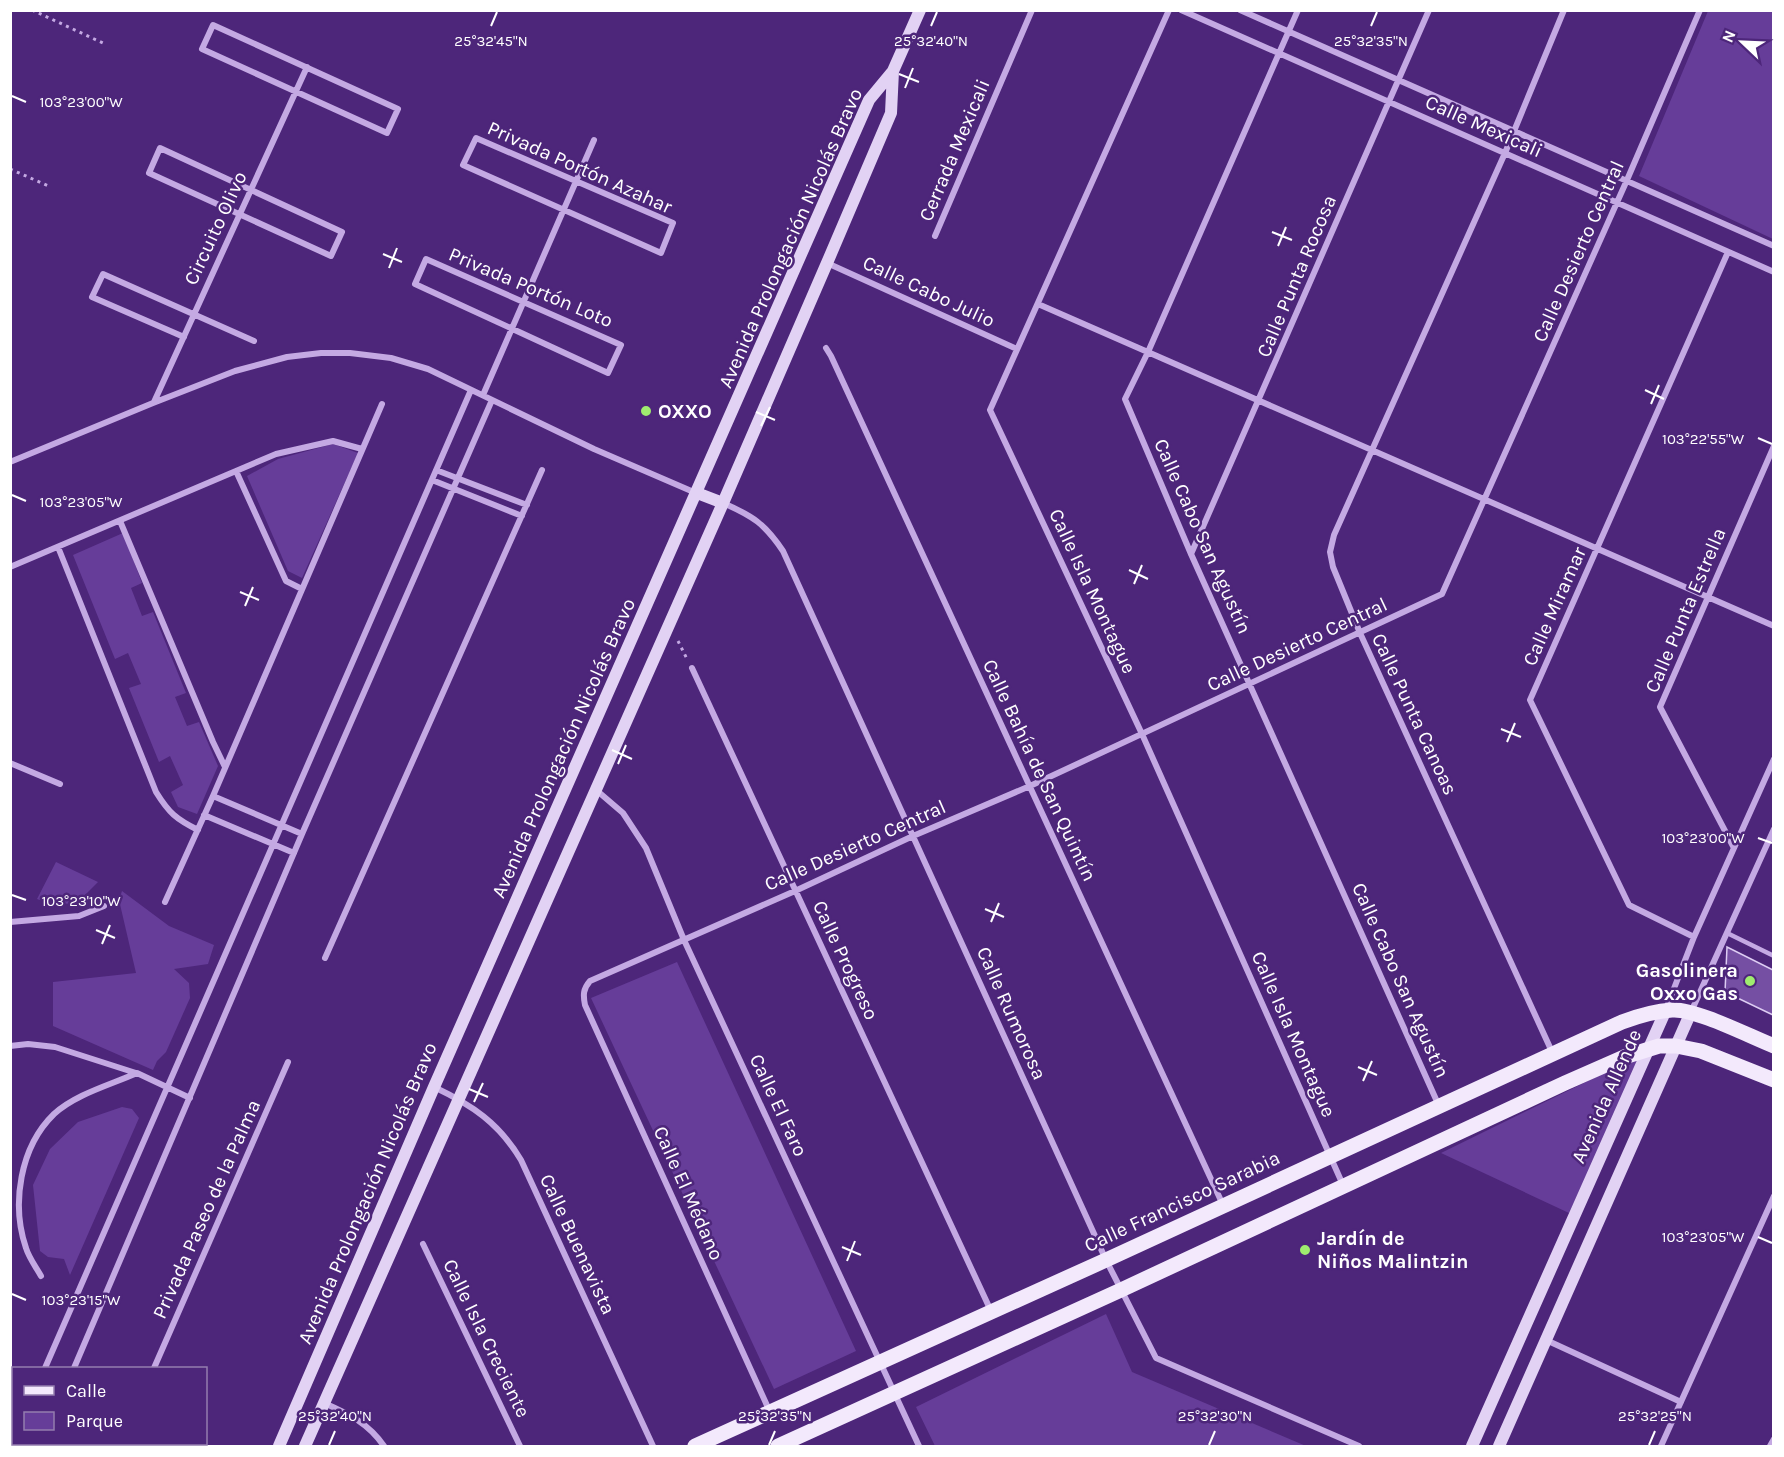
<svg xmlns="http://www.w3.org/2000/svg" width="1784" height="1457" font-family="Karla,sans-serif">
<rect width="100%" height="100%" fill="#4d267a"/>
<!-- green -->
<path fill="#663d99" d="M1708 11H1773V239L1639 176Z
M333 444 358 453 302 578 288 571 247 476 278 459Z
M123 533 142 583 131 588 142 616 153 612 186 693 175 697 187 726 199 722 218 766 197 814 178 807 171 792 183 785 170 756 159 762 129 688 141 684 128 653 115 659 73 555Z
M56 862 98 882 76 904 48 903 37 899Z
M122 891 169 926 214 945 208 964 174 969 189 983 190 998 166 1052 157 1061 153 1070 53 1026V982L136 973 119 900Z
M677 962 856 1351 774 1389 591 998Z
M1639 1056 1637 1065 1569 1213 1441 1153Z
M122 1107 132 1109 139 1118 70 1275 64 1259 48 1257 40 1251 33 1185 50 1149 78 1122Z
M1106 1314 1132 1372 1306 1446H935L916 1407Z"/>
<!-- building -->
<path fill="#754fa3" stroke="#ddccf3" stroke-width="1.5" d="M1727 947 1773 970V1015L1725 992Z"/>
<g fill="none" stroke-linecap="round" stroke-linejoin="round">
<!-- path -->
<path stroke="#c4a9e3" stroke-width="3" stroke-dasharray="3 4.5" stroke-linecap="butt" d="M32 10 105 44
M10 169 51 187
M678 641 687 659"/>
<!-- lane -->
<path stroke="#c4a9e3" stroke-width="4.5" d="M1727 933 1774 956"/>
<!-- street -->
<path stroke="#c4a9e3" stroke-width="6" d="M1169 10 990 410 1142 734 1343 1185
M1181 10 1774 272
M1240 10 1774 246
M1298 10 1148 352 1125 399 1191 554 1439 1106
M213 25 398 109 387 133 202 49Z
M476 138 673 223 661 253 463 165Z
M160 148 342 232 331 256 149 173Z
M935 236 1032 10
M426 259 621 345 608 373 415 284Z
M827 263 1017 349
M1038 304 1774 626
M184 337 92 297 103 274 254 341
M826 348 831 356 1223 1205
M483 395 594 140
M154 402 307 67
M10 462 153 403 235 371 287 357 321 353H350L391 358 428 369 594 449 696 493
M436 470 527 505
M236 471 286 581 302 589
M432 480 522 516
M723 503C753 516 765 524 783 551L1106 1260 1156 1358 1359 1446
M120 521 213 742 225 767
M58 547 156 792C169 813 176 819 198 830
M1191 554 1429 10
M10 567 276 454 333 441 362 449
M692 668 991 1311
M10 763 60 784
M595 789 623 813 646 848 684 940 919 1446
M213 796 302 834
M204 815 294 853
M1734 848 1660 707 1774 446
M165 902 213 796 382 404
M10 922 79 916 104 906
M1694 937 1629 905 1530 700 1728 252
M325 958 542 470
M1666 1009 1694 937 1774 759
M1691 1012 1774 829
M10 1046 28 1044 55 1047 136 1073
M1553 1054 1360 633 1333 567 1330 552 1334 535 1505 153 1564 10
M434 1087C472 1105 499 1123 521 1160L653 1446
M423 1244 520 1446
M41 1276C36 1267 29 1258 26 1248 11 1204 20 1147 54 1114 76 1094 110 1085 137 1073L190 1098
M1546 1340 1681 1402
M45 1368 471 390
M74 1368 302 834 492 400
M154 1368 288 1062
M324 1403C349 1414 368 1423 384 1446
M770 1412 585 1005C583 995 583 989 590 981L795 891 913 836 1030 786 1442 594 1627 180 1700 10
M11 1446 14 1441
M41 1446 42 1444
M1661 1446 1774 1196
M1770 1446 1774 1439"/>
<!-- secondary -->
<path stroke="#e2d2f4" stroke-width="12" d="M697 493 723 503
M279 1446 434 1087 869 100 893 71 920 10
M305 1446 723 503 827 263 891 113 893 71
M1472 1446 1665 1012
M1499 1446 1691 1012"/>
<!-- primary -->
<path stroke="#f3e9fc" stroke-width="15" d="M695 1446 1106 1260 1622 1022C1638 1016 1655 1011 1672 1010 1694 1008 1751 1037 1774 1046
M778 1446 1121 1290 1565 1083 1624 1057 1659 1046H1676L1701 1051 1774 1080"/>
</g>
<!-- ticks -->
<path fill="none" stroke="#fff" stroke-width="2" d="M491 26 497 12M931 26 937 12M1371 26 1377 12M899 74 919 82M905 88 913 68M12 96 26 102M1272 232 1292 240M1278 246 1286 227M383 254 402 262M389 268 397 248M1645 390 1664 399M1651 404 1659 385M756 412 775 420M761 426 770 407M1758 438 1772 444M12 495 26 501M1129 570 1148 579M1134 584 1142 565M240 592 259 600M245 606 253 587M1501 729 1521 737M1507 742 1515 723M612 750 632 759M618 764 626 745M1758 838 1772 843M12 895 26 900M985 909 1004 917M991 922 999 903M96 930 115 938M102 944 110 925M1358 1067 1377 1075M1363 1081 1372 1061M469 1089 488 1097M474 1102 483 1083M1758 1237 1772 1243M842 1247 861 1255M847 1261 855 1241M12 1294 26 1300M329 1445 335 1431M769 1445 775 1431M1209 1445 1215 1431M1649 1445 1655 1431"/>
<!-- markers -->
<g fill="#9fec6f" stroke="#4d267a" stroke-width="2">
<circle cx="646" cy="411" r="6"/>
<circle cx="1750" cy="981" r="6"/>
<circle cx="1305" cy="1250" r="6"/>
</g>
<g text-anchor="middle" stroke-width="5" stroke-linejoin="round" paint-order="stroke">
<!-- street labels -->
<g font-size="20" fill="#fff" stroke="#4d267a">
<text transform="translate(1484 126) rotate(24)" y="7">Calle Mexicali</text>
<text transform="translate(954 150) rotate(-67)" y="7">Cerrada Mexicali</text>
<text transform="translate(580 167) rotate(24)" y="7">Privada Portón Azahar</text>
<text transform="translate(215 228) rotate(-65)" y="7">Circuito Olivo</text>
<text transform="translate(790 238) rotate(-66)" y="7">Avenida Prolongación Nicolás Bravo</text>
<text transform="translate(1578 251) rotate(-66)" y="7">Calle Desierto Central</text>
<text transform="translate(1296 276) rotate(-67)" y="7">Calle Punta Rocosa</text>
<text transform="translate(531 287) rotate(23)" y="7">Privada Portón Loto</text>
<text transform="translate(929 291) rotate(25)" y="7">Calle Cabo Julio</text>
<text transform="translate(1203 536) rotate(66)" y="7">Calle Cabo San Agustín</text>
<text transform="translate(1093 591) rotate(65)" y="7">Calle Isla Montague</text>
<text transform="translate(1554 606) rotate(-66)" y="7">Calle Miramar</text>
<text transform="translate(1685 610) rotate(-67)" y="7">Calle Punta Estrella</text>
<text transform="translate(1297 644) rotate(-25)" y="7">Calle Desierto Central</text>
<text transform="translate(1415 714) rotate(65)" y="7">Calle Punta Canoas</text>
<text transform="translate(563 748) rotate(-66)" y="7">Avenida Prolongación Nicolás Bravo</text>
<text transform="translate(1040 770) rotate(65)" y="7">Calle Bahía de San Quintín</text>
<text transform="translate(855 845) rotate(-24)" y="7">Calle Desierto Central</text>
<text transform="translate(846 960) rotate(65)" y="7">Calle Progreso</text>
<text transform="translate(1401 980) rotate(66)" y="7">Calle Cabo San Agustín</text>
<text transform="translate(1012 1013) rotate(66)" y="7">Calle Rumorosa</text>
<text transform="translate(1294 1034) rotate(66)" y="7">Calle Isla Montague</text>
<text transform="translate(1606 1096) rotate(-66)" y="7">Avenida Allende</text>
<text transform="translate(779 1105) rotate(65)" y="7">Calle El Faro</text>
<text transform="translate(367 1193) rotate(-67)" y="7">Avenida Prolongación Nicolás Bravo</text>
<text transform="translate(689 1193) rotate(66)" y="7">Calle El Médano</text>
<text transform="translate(1182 1201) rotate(-25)" y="7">Calle Francisco Sarabia</text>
<text transform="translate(206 1209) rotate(-66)" y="7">Privada Paseo de la Palma</text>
<text transform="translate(578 1244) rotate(65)" y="7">Calle Buenavista</text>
<text transform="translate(487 1338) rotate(64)" y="7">Calle Isla Creciente</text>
</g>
<!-- poi labels -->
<g font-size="20" font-weight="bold" fill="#fff" stroke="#4d267a" text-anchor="start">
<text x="658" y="418">OXXO</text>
<text x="1738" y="977" text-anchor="end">Gasolinera<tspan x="1738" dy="23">Oxxo Gas</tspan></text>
<text x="1317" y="1245">Jardín de<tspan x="1317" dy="23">Niños Malintzin</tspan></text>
</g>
</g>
<g font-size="15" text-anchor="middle" fill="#fff" stroke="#4d267a" stroke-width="5" stroke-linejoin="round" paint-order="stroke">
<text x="491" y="46">25°32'45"N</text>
<text x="931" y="46">25°32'40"N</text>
<text x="1371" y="46">25°32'35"N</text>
<text x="81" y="107">103°23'00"W</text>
<text x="1703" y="444">103°22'55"W</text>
<text x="81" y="507">103°23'05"W</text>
<text x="1703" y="843">103°23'00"W</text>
<text x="81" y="906">103°23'10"W</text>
<text x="1703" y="1242">103°23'05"W</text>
<text x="81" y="1305">103°23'15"W</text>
<text x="335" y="1421">25°32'40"N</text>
<text x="775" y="1421">25°32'35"N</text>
<text x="1215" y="1421">25°32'30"N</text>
<text x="1655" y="1421">25°32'25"N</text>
</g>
<!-- border -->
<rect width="1784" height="1457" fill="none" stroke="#ffffff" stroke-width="24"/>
<!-- legend -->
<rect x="12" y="1367" width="195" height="78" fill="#4d267a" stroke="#947daf" stroke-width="1.5"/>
<rect x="24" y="1386" width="30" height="9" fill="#f3e9fc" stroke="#947daf" stroke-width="1.5"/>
<text x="66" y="1397" font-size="18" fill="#ffffff">Calle</text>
<rect x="24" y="1412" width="30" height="18" fill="#663d99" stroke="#947daf" stroke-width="1.5"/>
<text x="66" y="1427" font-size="18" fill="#ffffff">Parque</text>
<!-- north arrow -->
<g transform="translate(1742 42) rotate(293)" stroke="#4d267a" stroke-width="4.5" paint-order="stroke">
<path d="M0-4.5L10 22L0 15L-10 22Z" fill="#ffffff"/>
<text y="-9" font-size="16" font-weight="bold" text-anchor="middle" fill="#ffffff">N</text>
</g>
</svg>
